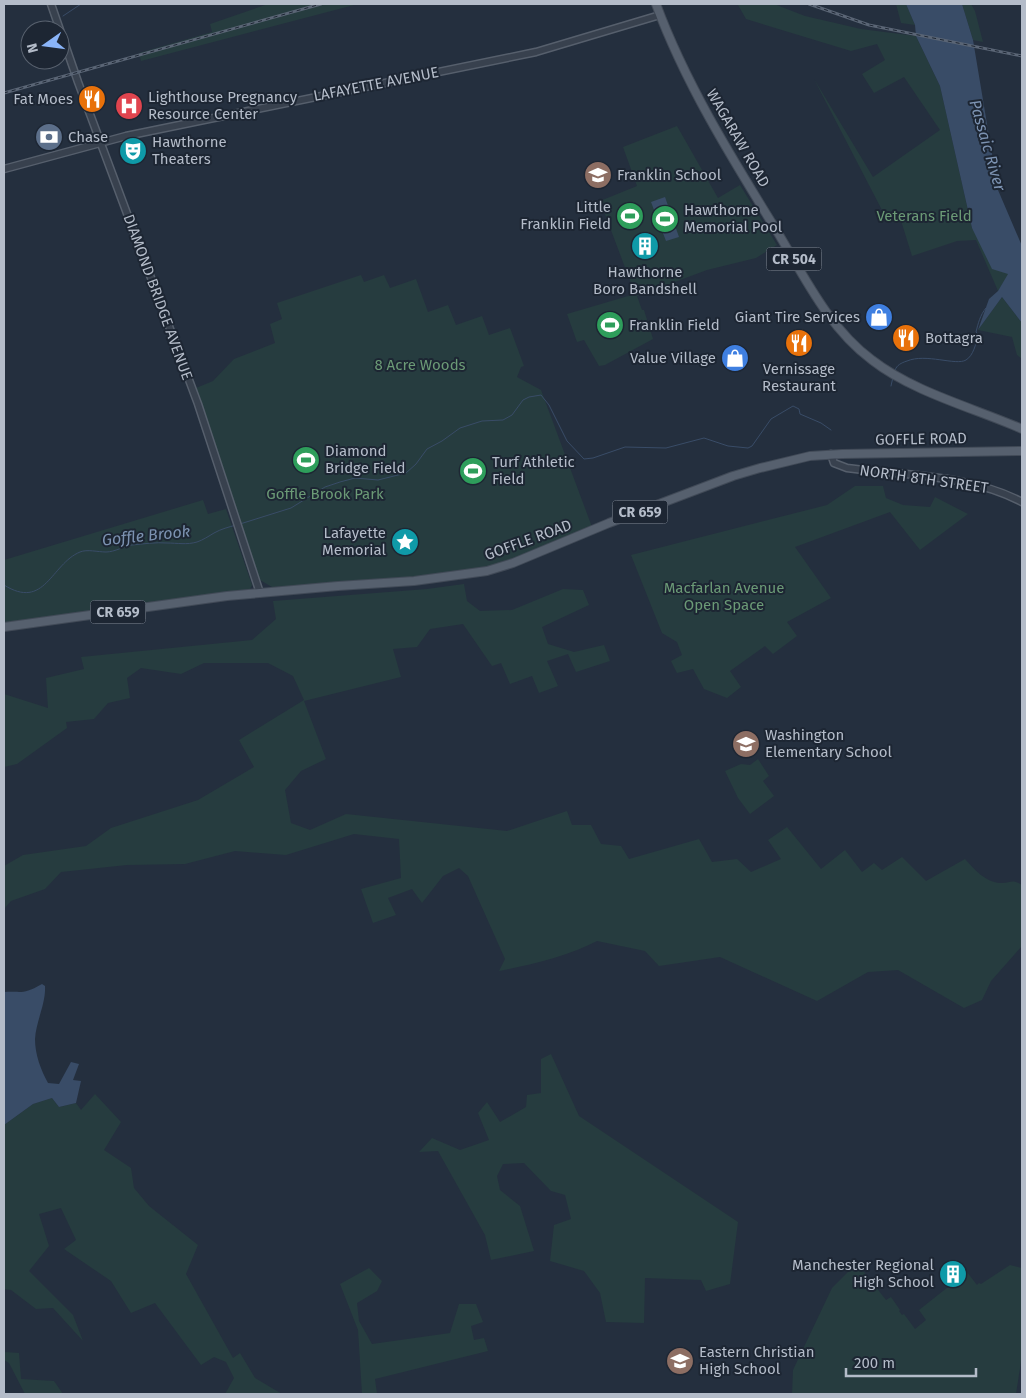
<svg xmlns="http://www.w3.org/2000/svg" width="1026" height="1398" font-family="'Fira Sans',sans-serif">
<rect width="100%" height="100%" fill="#242f3e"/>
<!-- green -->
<path fill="#263c3f" d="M268 4H358L141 61 139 53 212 32 210 24Z
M731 4H774L805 16 861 29 916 36 940 86 972 228 1009 274 998 291 976 240 957 241 912 256 898 211 884 214 814 79 873 177 940 130 904 77 874 93 862 74 885 60 877 44 851 51 746 19 738 5Z
M896 4H906L915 25 901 23Z
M962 4H971L975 11 983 42 973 40Z
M677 126 718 198 740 185 777 245 756 258 707 270 637 296 642 310H644L653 339 605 365 599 366 584 340 577 342 567 314 635 294 600 201 637 186 623 147Z
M361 275 364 282 384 275 390 288 416 279 428 312 448 305 456 325 482 316 489 335 510 328 524 366 521 367 517 377 541 390 592 527C559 540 519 561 485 568 415 583 342 583 272 587L260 580 196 388 213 381 234 359 275 343 270 324 282 319 277 303Z
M1002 297 1022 323V359L1017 355 1012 337 978 330Z
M855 486H883L886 498 903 505 930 507 935 497 968 514 920 550 890 512 795 547 831 598 787 622 797 636 773 654 765 646 730 671 741 687 727 698 704 689 693 669 677 673 671 661 682 655 677 642 662 633 631 555 827 505Z
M203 500 208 514 226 509 252 585 250 589 40 620 4 623V560Z
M464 584 467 601 480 611 512 610 563 589 583 590 589 605 542 627 548 644 574 652 604 645 610 661 576 672 568 654 547 661 558 686 539 693 532 676 510 684 501 663 492 666 463 624 430 629 417 647 393 649 401 677 304 701 326 759 301 771 285 790 291 823 310 830 346 814 507 831 567 811 572 825H591L601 844 621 846 629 859 699 839 712 862 737 859 751 872 781 859 768 840 787 827 821 869 845 850 862 872 874 863 882 870 902 857 926 881 965 859C974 869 985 882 1000 883 1010 884 1011 878 1022 885V946L991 981 982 1000 964 1008 898 970 868 972 817 1001 720 957 659 966 645 951 597 941C569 956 530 965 499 971L505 959 468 876 459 868 443 876 422 903 412 889 388 898 396 915 373 923 361 889 401 878 399 839 354 834 286 855 235 851 185 864 127 865 61 872 45 889 11 901 4 909V866L23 855 86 846 111 828 198 800 254 767 239 740 304 700 293 676 268 663H204L181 674 141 668 127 678 130 698 108 703 94 719 66 722 67 728 17 764 4 767V694L48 708 46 678 84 669 81 657 252 640 276 619 273 601 427 589Z
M758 759 769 776 763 781 774 796 750 814 738 798 725 771 741 764 750 765Z
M551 1054 579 1116 738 1222 730 1284 706 1291 701 1280 645 1278 644 1323 606 1322 600 1293 584 1271 550 1261 554 1225 571 1219 565 1195 551 1191 524 1163 503 1164 497 1176 500 1190 520 1206 534 1251 491 1260 485 1235 438 1151 419 1152 432 1138 460 1150 489 1140 478 1113 487 1102 500 1122 526 1107 527 1095 541 1093V1059Z
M95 1094 121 1122 104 1150 131 1168 134 1188 149 1206 198 1245 186 1274 233 1358 240 1353 255 1378 282 1394H225L234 1378 226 1362 214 1357 201 1365 155 1303 131 1313 111 1281 64 1249 76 1240 61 1208 39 1214 49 1246 29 1271 73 1315 83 1341 53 1308 36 1309 11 1290 4 1289V1125L33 1104 52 1098 59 1107 76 1103 81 1110Z
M857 1263 886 1300 891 1297 900 1310 899 1311 902 1315 904 1314 915 1329 926 1320 919 1310 967 1272 977 1285 979 1283 981 1284 1010 1265 1022 1268V1355L1016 1394H792L793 1370 832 1288Z
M369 1268 382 1281 377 1291 357 1303 359 1321 372 1344 450 1333 459 1304H476L483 1322 471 1326 474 1340 484 1338 488 1351 375 1379 377 1394H362L358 1330 340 1284Z
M4 1352 19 1353 21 1379 54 1381 63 1394H25L9 1363 4 1360Z"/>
<!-- water -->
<path fill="#394c67" d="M906 4H962L973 40 998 190 1022 246V323L1002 297 978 330 989 299 998 291 1008 274 992 269 972 228 940 86 916 36 915 25Z
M665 197 679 237 666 241 651 202Z
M42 984 45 986C46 1004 36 1021 35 1039 35 1055 41 1070 48 1083L59 1084 71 1062 79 1064 73 1080 81 1081 76 1103 59 1107 52 1098 33 1104 4 1125V992C23 991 23 995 42 984Z"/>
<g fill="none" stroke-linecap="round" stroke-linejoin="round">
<!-- stream -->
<path stroke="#394c67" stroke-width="1" d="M63 16 81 4
M895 370C897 365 901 363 907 361 926 353 956 366 966 360 974 355 975 344 979 336L976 332C978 324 980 315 986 308
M891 386 893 377
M240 524 291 508 325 487 340 482 355 478 378 480 406 473 416 464 427 449 442 441 460 428 482 421 503 420 512 415 523 400 529 397 541 395 549 405 567 441 584 459 593 458 625 447 666 448 704 438 728 446 748 448 752 446 771 419 793 406 799 409 800 414 821 423 831 430
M4 585C45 611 51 564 80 552 87 549 98 552 106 552 115 552 124 546 132 545 143 544 156 542 167 543 177 543 187 545 197 542 203 540 209 536 214 533 221 529 229 527 236 525"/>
<!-- minor casing -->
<g stroke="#565f6c" stroke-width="9">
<path id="minor" d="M51 4 78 82 198 404 260 593
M4 169 126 136 536 52 660 15
M831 454 834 463 847 468C906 476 969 474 1022 502"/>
</g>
<!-- major casing -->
<g stroke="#414a57" stroke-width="10">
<path id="major" d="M656 4C686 85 733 160 778 233 805 278 829 328 872 360 913 392 974 408 1022 429
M4 627 227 596 338 586 414 581 487 571 513 563 609 523 733 476 760 468 810 456 842 454 1022 451"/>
</g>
<!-- minor -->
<use href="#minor" stroke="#38414e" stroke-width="6"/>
<!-- major -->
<use href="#major" stroke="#56606e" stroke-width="8"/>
<!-- rail casing -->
<g stroke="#5a6575" stroke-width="3">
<path id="rail" d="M809 4 869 25 1022 56
M4 93 321 4"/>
</g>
<!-- rail -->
<use href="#rail" stroke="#1d2633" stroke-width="1" stroke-dasharray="4" stroke-linecap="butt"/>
</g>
<!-- icons -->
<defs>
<g id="restaurant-disc" transform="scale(1.4375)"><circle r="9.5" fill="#e8710a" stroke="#1d2633"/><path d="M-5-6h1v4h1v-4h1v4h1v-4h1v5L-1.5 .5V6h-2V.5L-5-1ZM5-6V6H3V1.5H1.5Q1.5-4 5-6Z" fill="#fff"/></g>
<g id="hospital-disc" transform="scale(1.4375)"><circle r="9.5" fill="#e0444e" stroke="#1d2633"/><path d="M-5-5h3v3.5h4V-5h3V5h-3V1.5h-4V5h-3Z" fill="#fff"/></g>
<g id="bank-disc" transform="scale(1.4375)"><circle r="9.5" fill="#5c6f8a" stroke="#1d2633"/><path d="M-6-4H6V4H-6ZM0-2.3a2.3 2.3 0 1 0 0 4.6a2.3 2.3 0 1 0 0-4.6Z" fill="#fff"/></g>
<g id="theatre-disc" transform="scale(1.4375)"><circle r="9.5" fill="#0f9aa8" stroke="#1d2633"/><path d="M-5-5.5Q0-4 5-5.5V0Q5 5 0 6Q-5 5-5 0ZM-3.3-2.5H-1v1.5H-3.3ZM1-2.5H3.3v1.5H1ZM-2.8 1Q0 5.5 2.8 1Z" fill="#fff"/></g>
<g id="school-disc" transform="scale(1.4375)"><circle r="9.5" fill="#8d6e63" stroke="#1d2633"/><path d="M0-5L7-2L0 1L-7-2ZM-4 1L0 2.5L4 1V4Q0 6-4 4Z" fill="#fff"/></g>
<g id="stadium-disc" transform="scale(1.4375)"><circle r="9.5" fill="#2e9e5b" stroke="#1d2633"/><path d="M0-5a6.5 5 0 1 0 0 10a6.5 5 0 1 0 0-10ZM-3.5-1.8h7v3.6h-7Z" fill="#fff"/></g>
<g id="building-disc" transform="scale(1.4375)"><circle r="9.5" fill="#0f9aa8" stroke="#1d2633"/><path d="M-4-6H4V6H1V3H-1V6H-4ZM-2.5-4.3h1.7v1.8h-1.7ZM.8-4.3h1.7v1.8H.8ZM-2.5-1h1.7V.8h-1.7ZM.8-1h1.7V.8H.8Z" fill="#fff"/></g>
<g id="shop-disc" transform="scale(1.4375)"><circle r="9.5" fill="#3f7fe0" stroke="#1d2633"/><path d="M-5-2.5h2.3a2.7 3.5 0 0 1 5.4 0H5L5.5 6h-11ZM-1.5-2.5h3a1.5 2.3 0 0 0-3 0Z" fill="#fff"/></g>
<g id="sight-disc" transform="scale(1.4375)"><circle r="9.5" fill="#0f9aa8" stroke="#1d2633"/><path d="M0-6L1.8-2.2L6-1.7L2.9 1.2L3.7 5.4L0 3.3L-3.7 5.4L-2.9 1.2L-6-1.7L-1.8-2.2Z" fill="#fff"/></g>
</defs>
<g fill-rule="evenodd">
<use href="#restaurant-disc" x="92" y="99"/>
<use href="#hospital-disc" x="129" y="106"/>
<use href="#bank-disc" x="49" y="137"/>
<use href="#theatre-disc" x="133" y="151"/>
<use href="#school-disc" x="598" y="175"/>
<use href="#stadium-disc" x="630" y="216"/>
<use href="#stadium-disc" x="665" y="219"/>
<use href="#building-disc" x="645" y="246"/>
<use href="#shop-disc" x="879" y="317"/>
<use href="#stadium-disc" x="610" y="325"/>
<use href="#restaurant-disc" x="906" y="338"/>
<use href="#restaurant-disc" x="799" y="343"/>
<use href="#shop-disc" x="735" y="358"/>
<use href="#stadium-disc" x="306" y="460"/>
<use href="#stadium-disc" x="473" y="471"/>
<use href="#sight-disc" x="405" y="542"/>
<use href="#school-disc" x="746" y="744"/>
<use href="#building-disc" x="953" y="1274"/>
<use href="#school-disc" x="680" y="1361"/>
</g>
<g text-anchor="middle" stroke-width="4" stroke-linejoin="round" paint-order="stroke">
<!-- shield labels -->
<g fill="#1d2633" stroke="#878f9c" stroke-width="1">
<rect x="766.5" y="247.5" width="55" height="23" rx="4"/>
<rect x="612.5" y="500.5" width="55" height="23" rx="4"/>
<rect x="90.5" y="600.5" width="55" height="23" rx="4"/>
</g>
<g font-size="14" font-weight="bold" fill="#b4bcc9">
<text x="794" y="264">CR 504</text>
<text x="640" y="517">CR 659</text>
<text x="118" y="617">CR 659</text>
</g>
<!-- street labels -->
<g font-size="15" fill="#b4bcc9" stroke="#1d2633">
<text transform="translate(376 84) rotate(-11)" y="5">LAFAYETTE AVENUE</text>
<text transform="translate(738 138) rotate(60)" y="5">WAGARAW ROAD</text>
<text transform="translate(158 297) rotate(70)" y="5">DIAMOND BRIDGE AVENUE</text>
<text transform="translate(921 439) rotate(-1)" y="5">GOFFLE ROAD</text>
<text transform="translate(924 479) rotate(8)" y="5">NORTH 8TH STREET</text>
<text transform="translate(528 540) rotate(-20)" y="5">GOFFLE ROAD</text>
</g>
<!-- poi labels -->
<g font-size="15" fill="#b4bcc9" stroke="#1d2633" text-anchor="start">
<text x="148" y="102">Lighthouse Pregnancy<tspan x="148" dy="17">Resource Center</tspan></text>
<text x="73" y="104" text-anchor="end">Fat Moes</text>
<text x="68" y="142">Chase</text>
<text x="152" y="147">Hawthorne<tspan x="152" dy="17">Theaters</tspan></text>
<text x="617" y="180">Franklin School</text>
<text x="611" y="212" text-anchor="end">Little<tspan x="611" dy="17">Franklin Field</tspan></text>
<text x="684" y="215">Hawthorne<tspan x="684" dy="17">Memorial Pool</tspan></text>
<text x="645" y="277" text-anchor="middle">Hawthorne<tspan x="645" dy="17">Boro Bandshell</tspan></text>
<text x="860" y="322" text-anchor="end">Giant Tire Services</text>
<text x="629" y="330">Franklin Field</text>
<text x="925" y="343">Bottagra</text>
<text x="716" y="363" text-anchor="end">Value Village</text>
<text x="799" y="374" text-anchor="middle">Vernissage<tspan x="799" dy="17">Restaurant</tspan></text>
<text x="325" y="456">Diamond<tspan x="325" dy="17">Bridge Field</tspan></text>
<text x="492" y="467">Turf Athletic<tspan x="492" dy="17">Field</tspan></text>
<text x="386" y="538" text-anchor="end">Lafayette<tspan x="386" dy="17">Memorial</tspan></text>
<text x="765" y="740">Washington<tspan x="765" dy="17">Elementary School</tspan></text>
<text x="934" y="1270" text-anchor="end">Manchester Regional<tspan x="934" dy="17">High School</tspan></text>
<text x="699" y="1357">Eastern Christian<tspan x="699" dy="17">High School</tspan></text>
</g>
<!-- park labels -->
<g font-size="15" fill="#6b9a76" stroke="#1d2633">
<text x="924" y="221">Veterans Field</text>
<text x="420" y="370">8 Acre Woods</text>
<text x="325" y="499">Goffle Brook Park</text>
<text x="724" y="593">Macfarlan Avenue<tspan x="724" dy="17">Open Space</tspan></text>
</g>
<!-- water labels -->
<g font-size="16" font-style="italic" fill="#7c92b1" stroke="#1d2633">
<text transform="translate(988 145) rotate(74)" y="6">Passaic River</text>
<text transform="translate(146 535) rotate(-6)" y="6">Goffle Brook</text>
</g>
</g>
<!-- border -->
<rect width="1026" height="1398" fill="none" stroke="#b4bcc9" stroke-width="10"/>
<!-- north arrow -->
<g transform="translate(45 45) rotate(256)"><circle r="24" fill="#1d2633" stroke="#59626f"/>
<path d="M0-4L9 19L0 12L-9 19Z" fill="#8ab4f8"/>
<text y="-8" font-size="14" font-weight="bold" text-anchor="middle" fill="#b4bcc9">N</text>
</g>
<!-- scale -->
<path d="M846 1368v8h130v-8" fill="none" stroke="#b4bcc9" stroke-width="2.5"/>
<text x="854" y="1368" font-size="15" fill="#b4bcc9" stroke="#1d2633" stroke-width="4" paint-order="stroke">200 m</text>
</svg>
